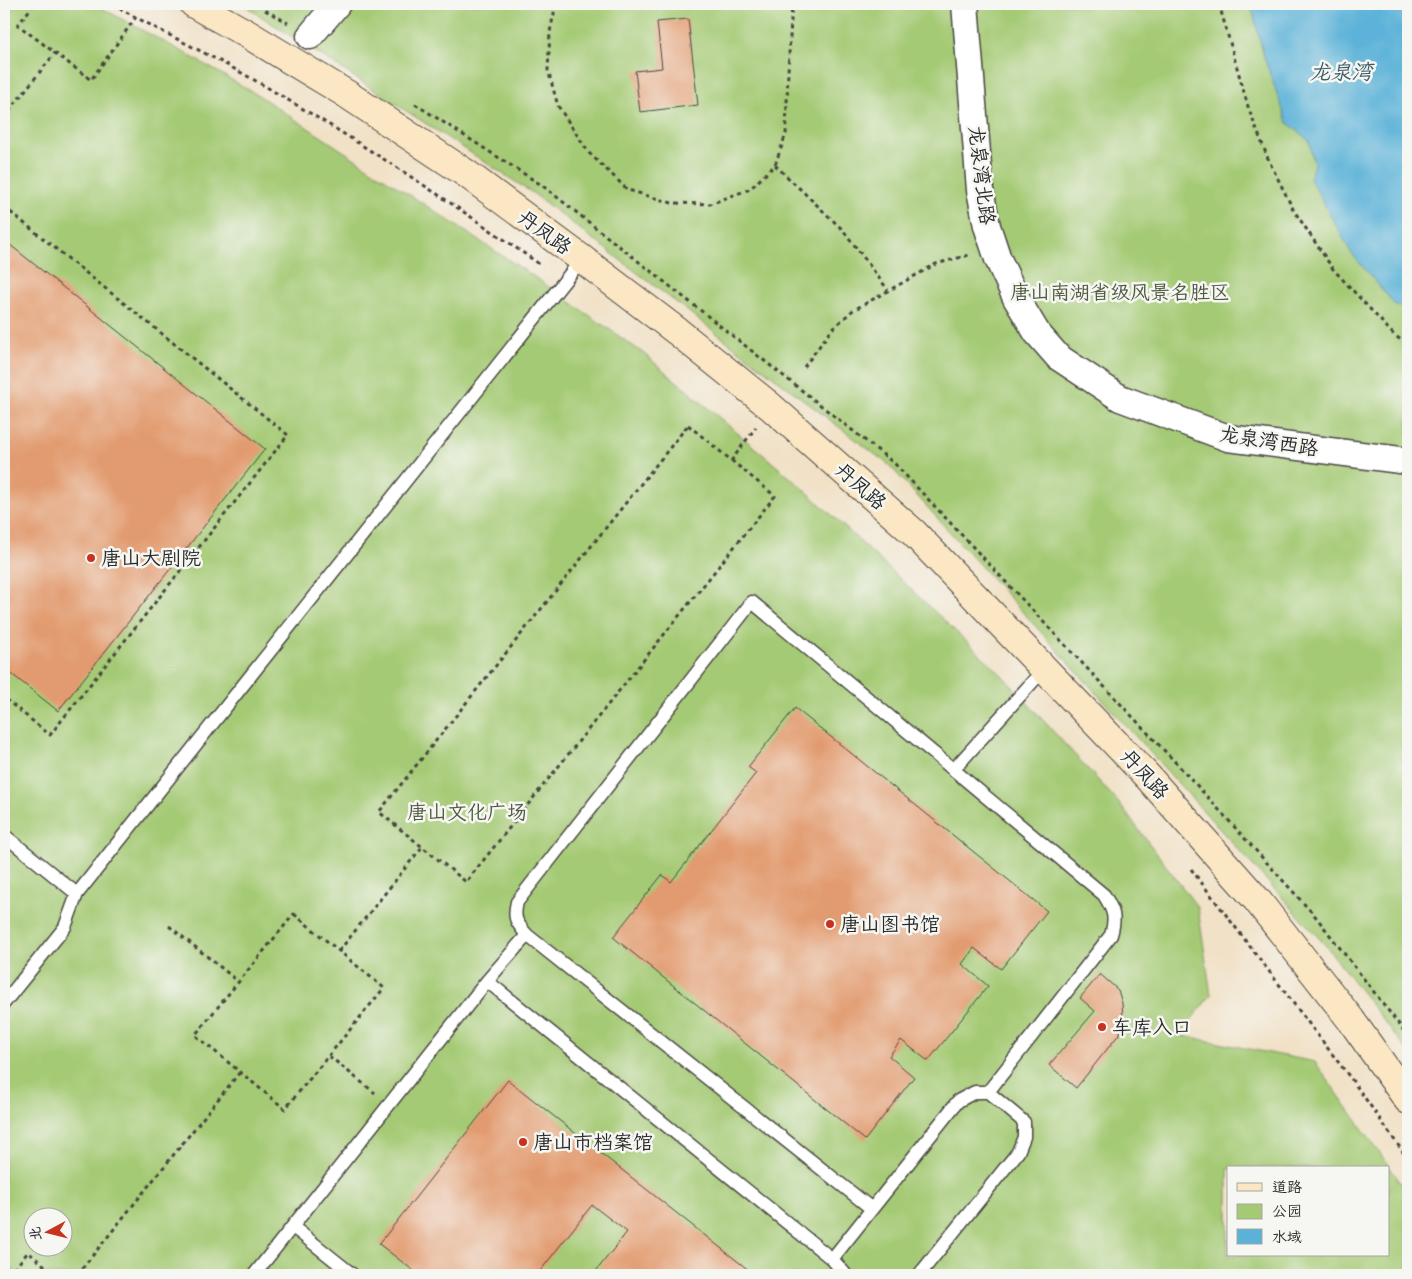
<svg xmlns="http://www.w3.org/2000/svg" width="1412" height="1279" font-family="'Indie Flower','LXGW WenKai TC',sans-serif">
<rect width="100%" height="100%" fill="#f6f6f2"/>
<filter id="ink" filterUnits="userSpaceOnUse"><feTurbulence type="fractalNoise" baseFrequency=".02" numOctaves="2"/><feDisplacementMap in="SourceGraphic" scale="10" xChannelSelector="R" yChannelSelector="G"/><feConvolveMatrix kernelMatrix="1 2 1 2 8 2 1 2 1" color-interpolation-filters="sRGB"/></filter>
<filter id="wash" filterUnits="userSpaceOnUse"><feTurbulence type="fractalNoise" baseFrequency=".0096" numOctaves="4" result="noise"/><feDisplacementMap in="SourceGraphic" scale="20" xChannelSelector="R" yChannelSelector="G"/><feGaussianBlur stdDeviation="1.12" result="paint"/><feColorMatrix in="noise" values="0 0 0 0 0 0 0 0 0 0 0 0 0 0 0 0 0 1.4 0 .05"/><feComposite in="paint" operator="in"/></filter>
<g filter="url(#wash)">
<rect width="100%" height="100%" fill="#f1e1c6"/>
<!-- green -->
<path fill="#a5ca74" stroke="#687a50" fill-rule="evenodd" d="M4 4H94L183 52 258 95 536 278 643 353 806 491 999 672 1117 801 1198 908 1211 995 1179 1035 1315 1062 1408 1193V1275H4ZM1228 1168H1388V1255H1228ZM32 1216H62V1246H32Z
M242 4H1408V1052L1327 947 889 465 534 194Z"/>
<!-- water -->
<path fill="#5bb2d8" stroke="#436e82" d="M1251 4H1408V306H1396L1352 254 1310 179 1314 163 1309 141 1287 122 1264 57Z"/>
<g id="blocks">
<!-- building -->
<path fill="#e29b6f" d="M688 19 698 105 640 112 635 71 662 68 657 22Z
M4 240 265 449 58 711 4 668Z
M795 708 1047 911 1001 969 974 948 962 964 988 986 928 1061 901 1040 889 1056 914 1077 865 1140 613 937 662 875 671 882 756 773 748 767Z
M1100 974 1118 990 1122 1003 1123 1020 1120 1033 1076 1088 1049 1065 1095 1011 1080 998Z
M508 1080 755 1275H593L627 1232 592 1205 537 1275H419L379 1244Z"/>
</g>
</g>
<g filter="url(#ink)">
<use href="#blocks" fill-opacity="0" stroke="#494642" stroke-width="1"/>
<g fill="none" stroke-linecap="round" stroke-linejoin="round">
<!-- lane casing -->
<g stroke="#494642" stroke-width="15">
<path id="lane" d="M954 769 1045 668
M4 835 77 894 582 259
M527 935 487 981 832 1259 846 1275
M4 1003 65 927 77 894
M872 1209 527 935C516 922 513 918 517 902L752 602 1104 895C1114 911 1116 917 1111 935L988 1092
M293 1227 353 1275
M832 1259 958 1101 975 1092H988L1024 1122V1137L1018 1152 919 1275
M254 1275 487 981"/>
</g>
<!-- street casing -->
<g stroke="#494642" stroke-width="29">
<path id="street" d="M965 4 980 190 987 226 998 259 1016 298 1037 333 1058 357 1120 398 1228 438 1408 461
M310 36 337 4"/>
</g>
<!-- secondary casing -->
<g stroke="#494642" stroke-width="30">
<path id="secondary" d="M194 4 249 35 345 93 467 174 582 259 678 332 770 406 913 532 1148 777 1257 900 1351 1020 1408 1100"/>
</g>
<!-- path -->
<path stroke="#494642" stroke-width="3" stroke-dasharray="4 4" stroke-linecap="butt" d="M34 4 18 25 91 80 136 17
M112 4C159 31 209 54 256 81 354 138 450 201 542 266
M556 4 550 32 548 70 558 106 589 153 628 190 672 203 710 204 750 189 775 165 786 134 788 71 792 4
M1219 4 1249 110 1269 161 1293 209 1333 269 1394 335 1408 345
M265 10 288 23
M415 104 543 186 895 464 1192 780 1316 917 1408 1036
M4 117 55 53
M775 165 843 230 888 290
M4 207 288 435 50 735 4 698
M804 367 832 329 852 311 936 264 969 255
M688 425 775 496 466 882 379 812Z
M731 461 756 427
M1191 869 1355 1084 1408 1159
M294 914 384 988 285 1109 195 1035Z
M169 926 239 982
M339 951 422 847
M329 1056 375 1093
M4 1264 13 1271
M9 1275 28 1252 56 1275
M77 1275 240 1072"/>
<!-- lane -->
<use href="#lane" stroke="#fff" stroke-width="12"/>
<!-- street -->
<use href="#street" stroke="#fff" stroke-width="26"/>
<!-- secondary -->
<use href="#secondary" stroke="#fbe7c3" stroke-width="28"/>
</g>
</g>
<!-- markers -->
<g fill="#c8321e" stroke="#f6f6f2" stroke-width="2">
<circle cx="91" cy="558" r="5"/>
<circle cx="830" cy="924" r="5"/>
<circle cx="1102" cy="1027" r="5"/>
<circle cx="523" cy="1142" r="5"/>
</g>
<g text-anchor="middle" stroke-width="5" stroke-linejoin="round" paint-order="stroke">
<!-- street labels -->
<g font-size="20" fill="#2b2b2b" stroke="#f6f6f2">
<text transform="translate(982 175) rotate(83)" y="7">龙泉湾北路</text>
<text transform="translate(545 232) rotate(36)" y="7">丹凤路</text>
<text transform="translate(1269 441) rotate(9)" y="7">龙泉湾西路</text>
<text transform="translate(861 486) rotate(41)" y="7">丹凤路</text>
<text transform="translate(1145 774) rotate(47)" y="7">丹凤路</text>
</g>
<!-- park labels -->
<g font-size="20" fill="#505b41" stroke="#f6f6f2">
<text x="1120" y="299">唐山南湖省级风景名胜区</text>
<text x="467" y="819">唐山文化广场</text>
</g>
<!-- poi labels -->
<g font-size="20" fill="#2b2b2b" stroke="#f6f6f2" text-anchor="start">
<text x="101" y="565">唐山大剧院</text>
<text x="840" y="931">唐山图书馆</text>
<text x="1112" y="1034">车库入口</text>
<text x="533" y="1149">唐山市档案馆</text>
</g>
<!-- water labels -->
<g font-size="21" font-style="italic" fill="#3c5a68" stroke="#f6f6f2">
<text x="1341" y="79">龙泉湾</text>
</g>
</g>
<!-- margin -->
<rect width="1412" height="1279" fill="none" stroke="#f6f6f2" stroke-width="20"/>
<!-- legend -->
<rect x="1227" y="1166" width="162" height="90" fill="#f6f6f2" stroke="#a5a5a2"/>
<rect x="1237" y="1183" width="25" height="8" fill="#fbe7c3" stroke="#a5a5a2"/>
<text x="1272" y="1192" font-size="15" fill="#2b2b2b">道路</text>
<rect x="1237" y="1204" width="25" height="15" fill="#a5ca74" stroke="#a5a5a2"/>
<text x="1272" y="1216" font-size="15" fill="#2b2b2b">公园</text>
<rect x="1237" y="1229" width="25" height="15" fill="#5bb2d8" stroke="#a5a5a2"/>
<text x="1272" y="1242" font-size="15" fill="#2b2b2b">水域</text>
<!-- north arrow -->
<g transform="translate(48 1232) rotate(263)"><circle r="24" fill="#f6f6f2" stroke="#a5a5a2"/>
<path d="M0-4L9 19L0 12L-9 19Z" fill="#c8321e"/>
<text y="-8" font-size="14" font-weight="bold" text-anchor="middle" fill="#2b2b2b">北</text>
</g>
</svg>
